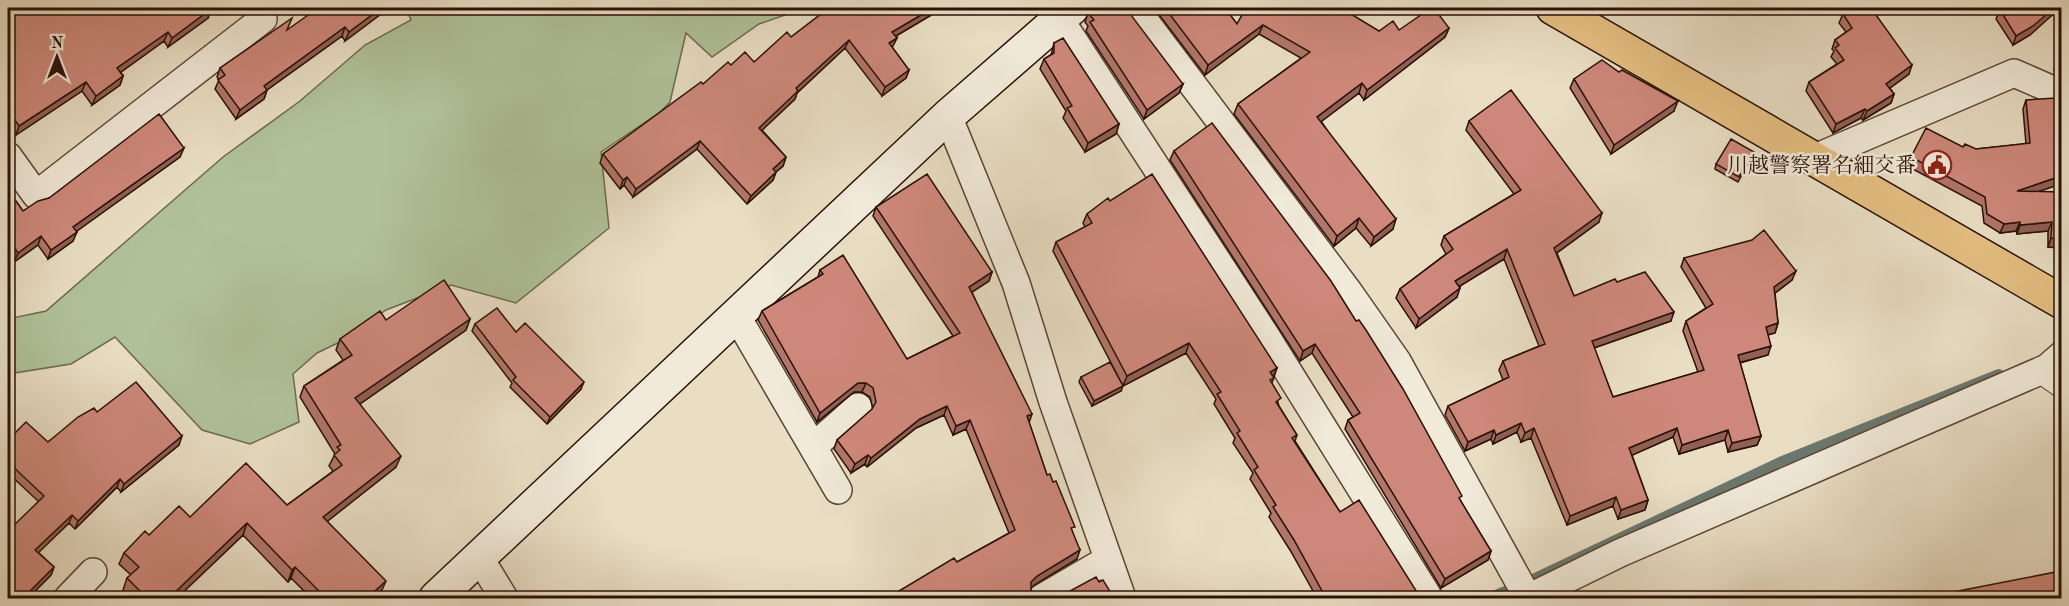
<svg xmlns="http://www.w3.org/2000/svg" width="2069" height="606" font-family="'Old Standard TT','Noto Serif JP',serif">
<rect width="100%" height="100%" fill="#e9dec4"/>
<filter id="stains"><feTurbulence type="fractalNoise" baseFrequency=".00333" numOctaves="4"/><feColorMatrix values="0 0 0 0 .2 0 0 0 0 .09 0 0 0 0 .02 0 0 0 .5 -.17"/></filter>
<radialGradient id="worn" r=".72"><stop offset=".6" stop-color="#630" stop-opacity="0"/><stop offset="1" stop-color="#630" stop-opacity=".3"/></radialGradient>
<!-- green -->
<path fill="#b0c299" stroke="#6d6a50" stroke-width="1.5" d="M406 8H794V12L759 24 712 57 686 33 670 102 659 113 601 152 609 228 516 303 451 285 386 310 342 341 317 353 293 374 299 422 250 444 202 430 115 337 71 364 8 374 12 318 46 311 223 157 300 101 365 45 411 20Z"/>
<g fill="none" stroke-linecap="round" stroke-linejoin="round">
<!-- stream -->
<path stroke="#6b786e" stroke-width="10" d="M1535 578 1780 462 1999 374
M1488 598 1505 591"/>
<!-- lane casing -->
<g stroke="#5a4436" stroke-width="16">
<path id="lane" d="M2035 373 2062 392"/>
</g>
<!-- street casing -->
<g stroke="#5a4436" stroke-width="30">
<path id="street" d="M1135 8 1348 291 1397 361 1528 598
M1059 18 1266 336 1429 598
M948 116 1016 283 1053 402 1122 598
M8 156 36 195 263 19 260 8
M1815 158 2014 73 2062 94
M736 315 838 490
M813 447 858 407
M479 557 504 598
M68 598 93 572
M1042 598 1107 560
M1528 598 1620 553 2047 368 2062 355"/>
</g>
<!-- secondary casing -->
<g stroke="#2a1107" stroke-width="36">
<path id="secondary" d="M436 598 948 116 1072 8"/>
</g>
<!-- primary casing -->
<g stroke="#2a1107" stroke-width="36">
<path id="primary" d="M1553 8 2062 302"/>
</g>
<!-- lane -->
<use href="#lane" stroke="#f1ead9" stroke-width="14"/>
<!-- street -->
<use href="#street" stroke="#f1ead9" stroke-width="27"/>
<!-- secondary -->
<use href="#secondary" stroke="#f1ead9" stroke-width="33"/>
<!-- primary -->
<use href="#primary" stroke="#e4bf82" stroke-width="33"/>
</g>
<!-- wall -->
<path fill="#b1756a" stroke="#2a1107" stroke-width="1.5" d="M8 8 150 13 208 18 168 47 164 41 121 72 123 76 120 85 92 105 82 91 16 135 8 124Z
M389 8 345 41 342 36 267 90 264 99 236 119 215 89 219 80 217 77 220 68 287 30Z
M829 8H935L933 14 896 36 897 38 892 47 909 70 906 78 882 96 845 48 797 93 795 99 762 130 786 157 783 166 776 172 773 180 747 204 697 149 633 197 624 185 620 189 600 163 603 154 731 65 754 62 791 37Z
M1154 8H1225L1237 24 1246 8 1379 31 1449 28 1445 37 1364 100 1359 93 1321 121 1393 229 1371 246 1356 228 1334 246 1234 114 1238 104 1301 58 1259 34 1205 75Z
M1849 8H1871L1909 74 1890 88 1894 94 1891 103 1863 120 1861 118 1833 133 1806 91 1809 82 1837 64 1831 57 1834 51 1832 49 1835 40 1846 32 1839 23 1843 14 1850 9Z
M2000 10 2030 35 2013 45 1996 19Z
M1088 13 1183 84 1179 93 1144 119 1086 31 1088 26 1085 22Z
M1054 43 1119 124 1116 134 1085 152 1063 118 1066 111 1040 69 1044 59 1051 55Z
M2061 60V76L2054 70 2057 61Z
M1619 72 1674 111 1611 154 1570 88 1574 79Z
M2026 100 2039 192 2061 248 2048 247V231L2017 234 2016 231 2000 233 1984 223 1982 206 1907 166 1911 157 1963 147 1976 149 2026 144 2023 109Z
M1469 121 1599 222 1557 253 1574 296 1617 282 1671 321 1594 348 1613 397 1698 372 1683 331 1686 321 1706 308 1681 267 1684 258 1792 280 1775 293 1778 323 1775 333 1768 335V355L1740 363 1761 436 1757 445 1728 452 1725 440 1679 454 1673 437 1632 455 1648 500 1645 510 1618 519 1613 506 1567 525 1531 438 1521 442 1517 432 1493 444 1491 439 1465 451 1445 415 1448 406 1503 380 1499 370 1503 361 1539 346 1504 259 1459 286 1457 297 1416 328 1396 298 1400 289 1446 254 1441 245 1444 236 1514 194 1466 130Z
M1174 151 1460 500 1491 551 1488 560 1441 588 1345 429 1348 420 1353 417 1312 353 1300 361 1170 160Z
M1752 156 1738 182 1715 169 1716 164Z
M180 157 76 231 73 241 48 259 38 245 14 262 8 252V190L23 211 49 198Z
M1110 201 1277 368 1272 383 1279 406 1297 435 1295 441 1340 512 1420 597 1419 598H1317L1290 550 1269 517 1271 513 1250 479 1253 473 1233 443 1235 438 1214 404 1216 399 1186 353 1123 386 1053 251 1056 242 1085 227 1083 223 1087 214Z
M876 207 992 272 989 281 972 292 1029 422 1047 475 1073 533 1077 559 1034 585 1031 587V596L1034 598H896L899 591 957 562 1009 533 966 429 953 435 944 415 916 428 867 467 865 464 851 473 834 449 837 440 873 409 870 397 862 392H854L817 422 758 320 762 311 818 277 820 270 907 359 953 336 873 216Z
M470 319 466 330 360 404 396 467 327 521 381 592 375 598H311L291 578 288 582 243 535 177 598H132L123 590 127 578 131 575 119 564 124 553 149 535 190 517 287 505 333 471 329 466 335 454 300 397 304 386 343 360 336 350 340 339 386 320Z
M475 324 516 332 581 389 547 424 510 387 512 383 472 331Z
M1081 377 1121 391 1092 406 1079 382Z
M97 412 179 445 121 492 117 487 75 529 69 523 38 552 54 567 51 575 28 598H8L38 501 8 473V428L15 433 48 442Z
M2061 439V451L2058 448Z"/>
<!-- shaded-wall -->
<path fill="#905f56" stroke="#2a1107" stroke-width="1.5" d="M381 8H389L345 41 349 32Z
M933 8H935L933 14 889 40 892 32Z
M1742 8H1752L1751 10H1741Z
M2054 8H2060L2030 35 2013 45 2016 36Z
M211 9 208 18 168 47 172 38Z
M1263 25 1259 34 1205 75 1208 65Z
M345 27 342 36 267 90 264 99 236 119 240 110 264 86Z
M1449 28 1445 37 1364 100 1367 90Z
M168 32 164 41 114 77 117 68Z
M897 38 893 46 886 51 889 43Z
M849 40 845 48 797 93 795 99 756 136 759 128 796 88Z
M1912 65 1909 74 1883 93 1886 84Z
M909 70 906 78 882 96 885 87Z
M123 76 120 85 92 105 96 96Z
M86 82 82 91 16 135 19 126Z
M1362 83 1359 93 1314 127 1317 117Z
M1183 84 1179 93 1144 119 1147 110Z
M1894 94 1891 103 1863 120 1867 111Z
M1678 101 1674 111 1611 154 1614 145Z
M1865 109 1861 118 1833 133 1836 124Z
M1119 124 1116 134 1085 152 1088 143Z
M700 141 697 149 633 197 636 189Z
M184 148 180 157 70 236 73 227Z
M786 157 783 166 770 177 773 169Z
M776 172 773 180 747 204 751 196Z
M2061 176V184L2014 200 2017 191Z
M627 177 624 185 620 189 623 180Z
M1602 213 1599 222 1551 257 1554 248Z
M1359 218 1356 228 1334 246 1337 236Z
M1396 219 1393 229 1371 246 1374 237Z
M2020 222 2016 231 2000 233 2004 224Z
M2052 222 2048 231 2017 234 2020 225Z
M77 232 73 241 48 259 51 250Z
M41 236 38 245 14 262 18 253Z
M2051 238 2061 239V248L2048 247Z
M1507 249 1504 259 1452 291 1455 281Z
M1796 271 1792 280 1770 297 1774 287Z
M992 272 989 281 966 296 969 287Z
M1460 288 1457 297 1416 328 1419 319Z
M1674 312 1671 321 1588 350 1592 341Z
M470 319 466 330 351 410 355 398Z
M1778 323 1775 333 1763 336 1766 327Z
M1189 343 1186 353 1123 386 1127 376Z
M1315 344 1312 353 1300 361 1303 351Z
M1771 346 1768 355 1734 364 1738 355Z
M1277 368 1273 377 1270 372Z
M584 382 581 389 547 424 550 417Z
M858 383H866L862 392H854L817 422 820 413Z
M1123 386 1121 391 1092 406 1094 401Z
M947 406 944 415 916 428 867 467 871 458 920 419Z
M1032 414 1029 423 1027 416Z
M970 420 966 429 953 435 956 426Z
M1521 423 1517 432 1493 444 1496 435Z
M1534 428 1531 438 1521 442 1525 433Z
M1677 428 1673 437 1626 458 1629 448Z
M1494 430 1491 439 1465 451 1468 442Z
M1728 430 1725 440 1679 454 1682 445Z
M182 436 179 445 121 492 124 484Z
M1761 436 1757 445 1728 452 1732 443Z
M868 455 865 464 851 473 855 464Z
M401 456 396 467 319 528 323 517Z
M120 479 117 487 75 529 78 521Z
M1616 497 1613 506 1567 525 1570 516Z
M1648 500 1645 510 1618 519 1621 510Z
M72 515 69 523 33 558 35 550Z
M247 523 243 535 177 598H169Z
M1080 550 1077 559 1034 585 1028 591 1031 582 1037 576Z
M1491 551 1488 560 1441 588 1445 579Z
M54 567 51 575 28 598H23Z
M295 567 291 578 288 582 292 570Z
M386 581 381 592 375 598H367Z"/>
<!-- building -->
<path fill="#ce887b" stroke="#2a1107" stroke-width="1.5" d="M8 8H146L150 13 158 8H210L211 9 172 38 168 32 117 68 123 76 96 96 86 82 19 126 8 110Z
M318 8H381L349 32 345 27 264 86 267 90 240 110 218 80 225 75 220 68 292 18 287 30Z
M829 8H933L892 32 897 38 889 43 909 70 885 87 849 40 796 88 798 91 759 128 786 157 773 169 776 172 751 196 700 141 636 189 627 177 623 180 603 154 701 82 703 84 728 62 731 65 745 52 754 62 787 32 791 37Z
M1095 8H1119L1124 14 1128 11 1183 84 1147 110 1090 22 1094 20 1088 13Z
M1165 8H1225L1237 24 1246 8H1341L1379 31 1393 21 1399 30 1431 8H1434L1449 28 1367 90 1362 83 1317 117 1396 219 1374 237 1359 218 1337 236 1238 104 1310 52 1263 25 1208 65Z
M1852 8H1871L1912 65 1886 84 1894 94 1867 111 1865 109 1836 124 1809 82 1844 60 1835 48 1839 45 1835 40 1852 28 1843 14Z
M2004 8H2054L2033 26 2016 36 2000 10Z
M1063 38 1119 124 1088 143 1067 108 1072 106 1044 59 1054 53V43Z
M1602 60 1619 72 1622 70 1678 101 1614 145 1574 79Z
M1511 90 1602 213 1554 248 1574 296 1615 279 1617 282 1645 272 1674 312 1592 341 1613 397 1704 370 1686 321 1713 304 1684 258 1752 240 1764 230 1796 271 1774 287 1778 323 1766 327 1771 346 1738 355 1761 436 1732 443 1728 430 1682 445 1677 428 1629 448 1648 500 1621 510 1616 497 1570 516 1534 428 1525 433 1521 423 1496 435 1494 430 1468 442 1448 406 1509 377 1503 361 1545 344 1507 249 1455 281 1460 288 1419 319 1400 289 1453 249 1444 236 1521 190 1469 121Z
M2056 98 2061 99V176L2017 191 2061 192V239L2051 238 2052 222 2020 225V222L2004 224 1987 214 1985 197 1911 157 1926 128 1963 147 1965 144 1976 149 2030 143 2026 100Z
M159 114 184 148 73 227 77 232 51 250 41 236 18 253 8 238V190L23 211 38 201 49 198Z
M1212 123 1331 281 1356 321 1359 320 1366 330 1403 389 1462 496 1459 498 1491 551 1445 579 1348 420 1360 413 1315 344 1303 351 1174 151Z
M1731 139 1754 152 1739 177 1716 164Z
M927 174 992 272 969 287 1032 414 1027 416 1047 475 1050 474 1053 482 1056 481 1075 527 1071 528 1080 550 1037 576 1031 582V596L1034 598H904L899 591 954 558 957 562 1015 530 970 420 956 426 947 406 920 419 871 458 868 455 855 464 837 440 872 409 876 402 873 388 866 383H858L820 413 762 311 823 274 820 270 843 255 907 359 960 333 876 207Z
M1152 174 1277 368 1270 372 1274 378 1270 380 1281 398 1276 402 1297 435 1292 438 1340 512 1359 500 1420 597 1418 598H1326L1294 540 1273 507 1276 505 1254 470 1258 467 1237 433 1240 431 1217 394 1221 392 1189 343 1127 376 1056 242 1092 223 1087 214 1108 198 1110 201Z
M444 280 470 319 355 398 401 456 323 517 386 581 367 598H326L295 567 292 570 247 523 169 598H147L127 578 139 567 124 553 145 531 149 535 179 506 190 517 246 463 287 505 342 465 334 455 340 450 337 447 341 445 304 386 352 355 340 339 380 311 386 320Z
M497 308 516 332 525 323 584 382 550 417 513 380 516 377 475 324Z
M1110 362 1123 386 1094 401 1081 377Z
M136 382 182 436 124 484 120 479 78 521 72 515 35 550 54 567 23 598H8V531L44 496 8 462V428L15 433 26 422 48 442 78 417 94 408 97 412Z
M2061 571V598H1881L1890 597V595L1922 592V598Z
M1096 577 1099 582 1103 580 1114 598H1057Z"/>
<!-- icons -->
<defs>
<g id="civic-ring" transform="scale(1.5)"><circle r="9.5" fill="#f1ead9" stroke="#8f2418" stroke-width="1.5"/><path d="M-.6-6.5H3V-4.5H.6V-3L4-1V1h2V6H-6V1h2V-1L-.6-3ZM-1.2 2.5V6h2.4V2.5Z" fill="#8f2418"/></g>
</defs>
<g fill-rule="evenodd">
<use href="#civic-ring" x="1937" y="165"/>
</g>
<g text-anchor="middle" stroke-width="5" stroke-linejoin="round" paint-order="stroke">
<!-- poi labels -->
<g font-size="21" fill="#2a1107" stroke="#f1ead9" text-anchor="end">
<text x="1916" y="172">川越警察署名細交番</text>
</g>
</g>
<!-- margin -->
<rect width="2069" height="606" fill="none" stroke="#e9dec4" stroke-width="30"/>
<rect x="9" y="9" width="2051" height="588" fill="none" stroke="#2a1107" stroke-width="3"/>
<rect x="15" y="15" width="2039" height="576" fill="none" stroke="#2a1107" stroke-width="1.5"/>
<!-- north arrow -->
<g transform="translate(57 57)" stroke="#f1ead9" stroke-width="4.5" paint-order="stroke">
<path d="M0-4.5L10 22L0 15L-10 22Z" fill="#2a1107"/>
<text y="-9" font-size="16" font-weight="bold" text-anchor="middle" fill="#2a1107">N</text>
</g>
<rect width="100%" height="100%" filter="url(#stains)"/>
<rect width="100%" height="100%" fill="url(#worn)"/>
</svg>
